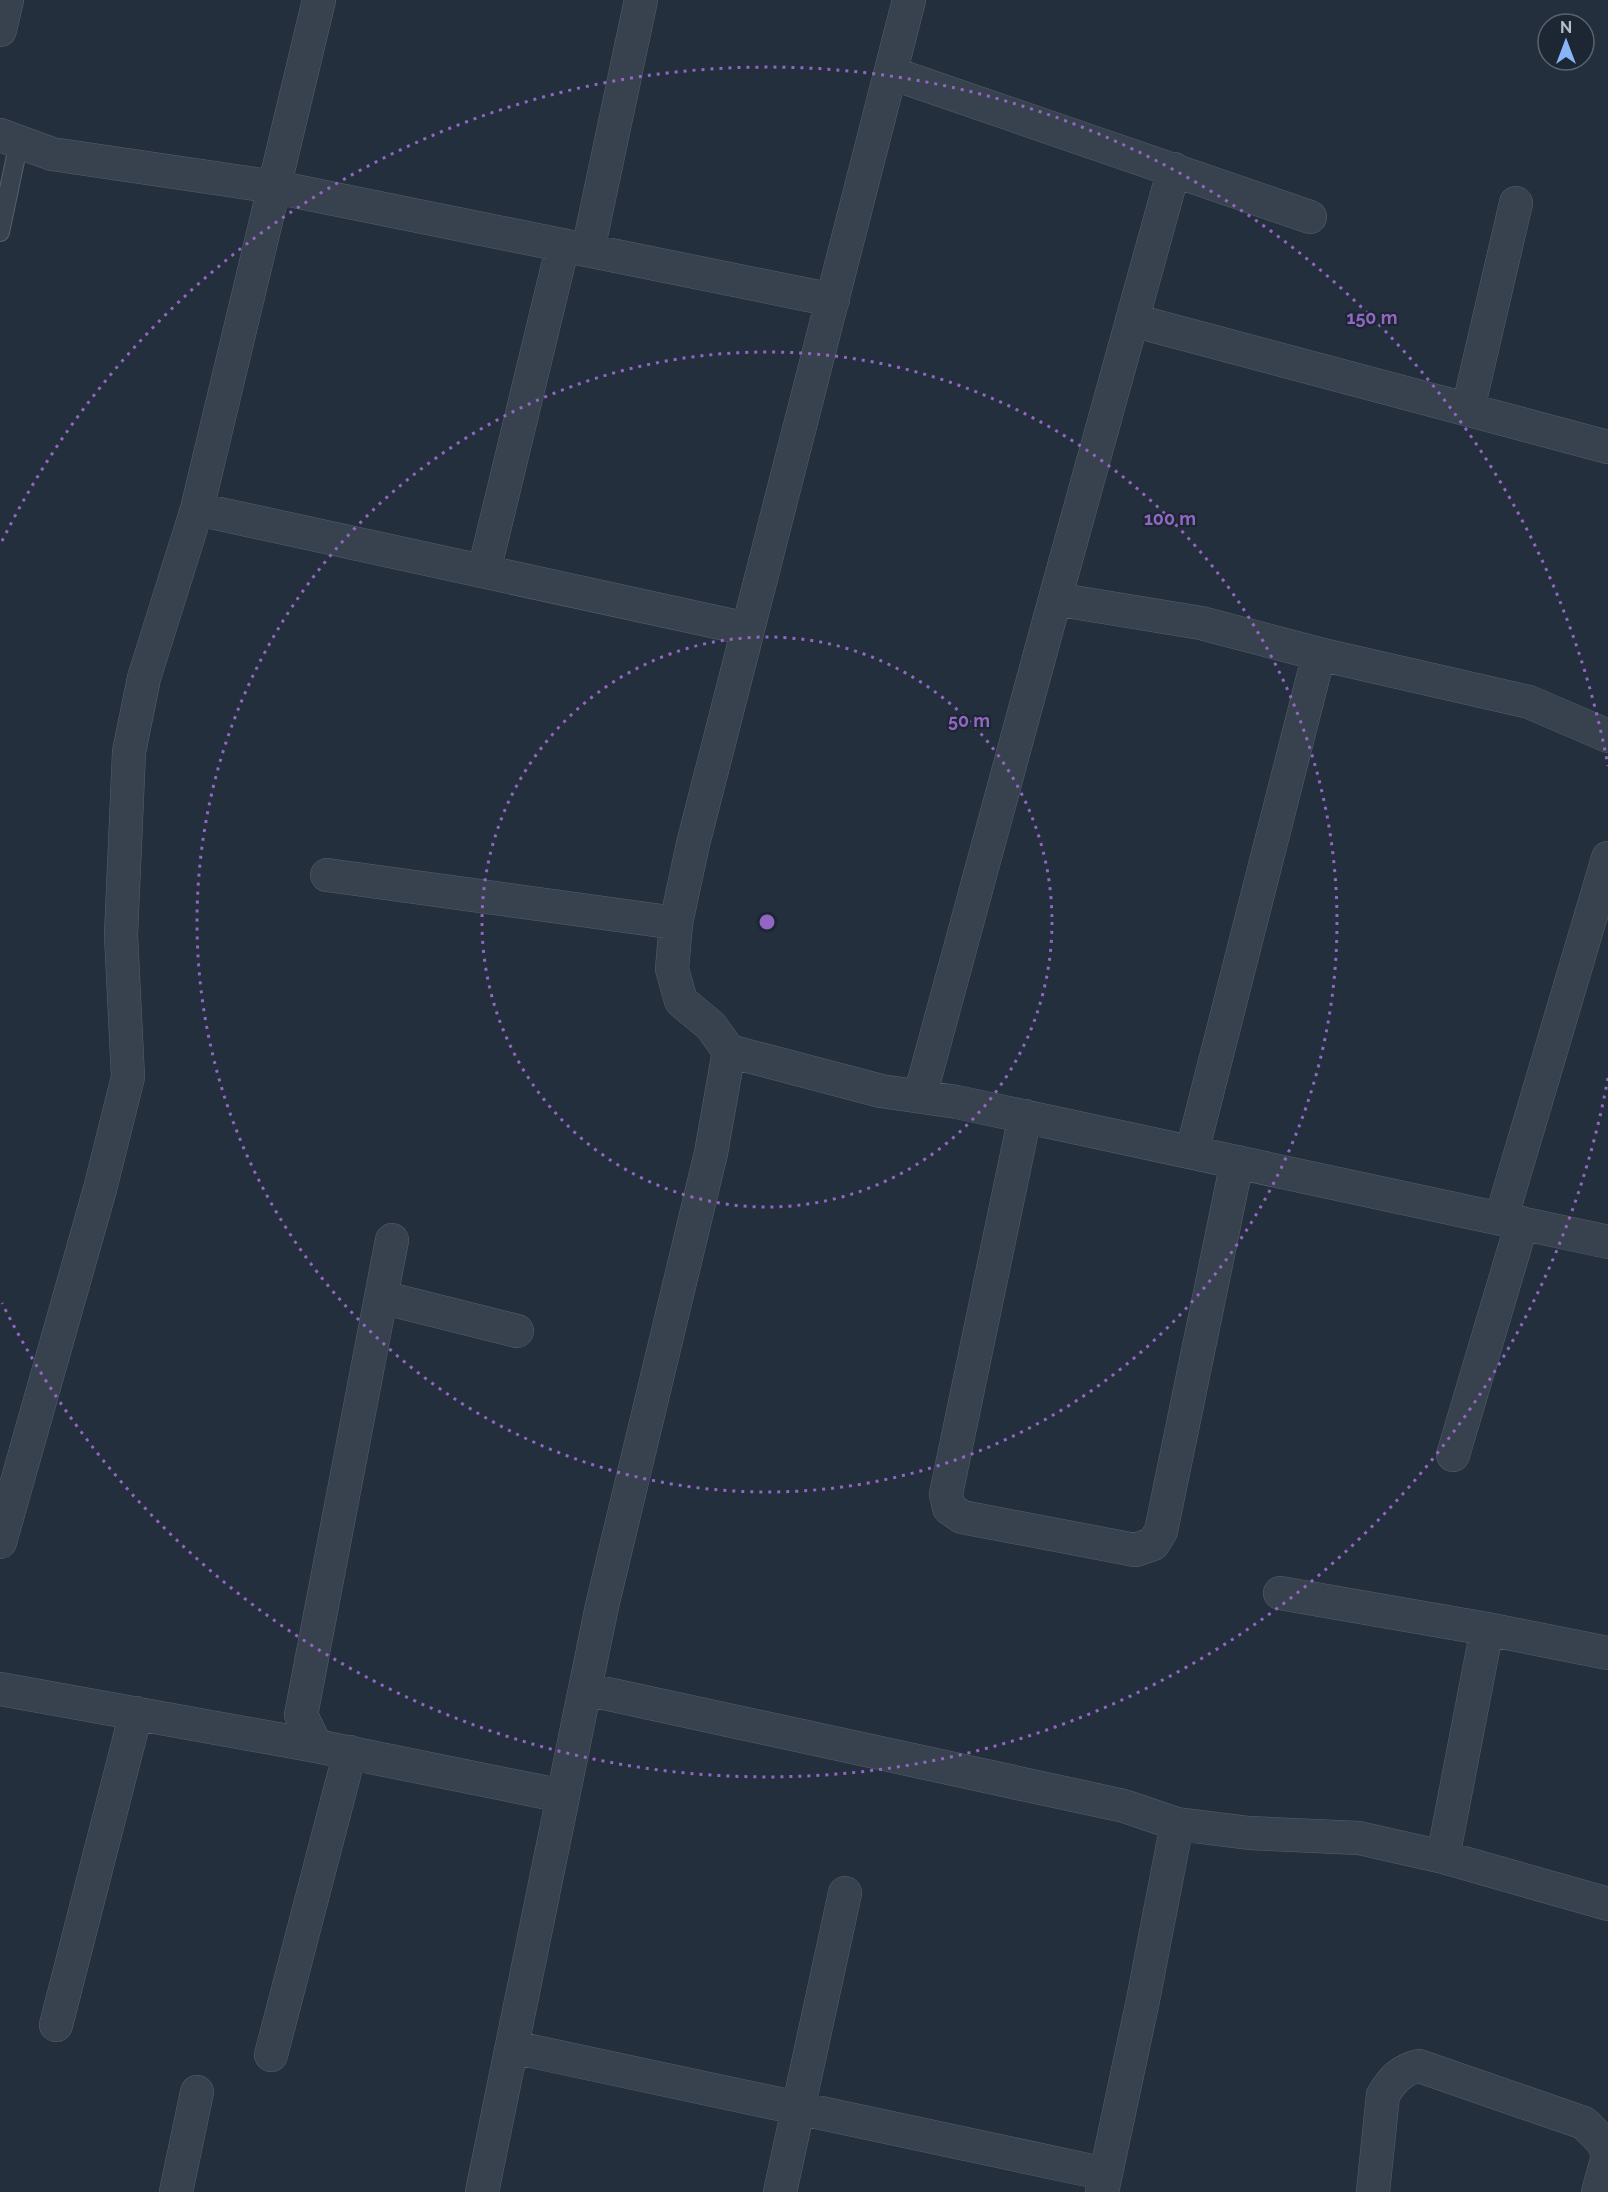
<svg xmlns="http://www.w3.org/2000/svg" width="1608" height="2192" font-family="Raleway,sans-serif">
<rect width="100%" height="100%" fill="#242f3e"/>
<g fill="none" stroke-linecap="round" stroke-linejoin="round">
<!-- lane casing -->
<g stroke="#565f6c" stroke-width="20">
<path id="lane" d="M0 232 19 142"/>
</g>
<!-- street casing -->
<g stroke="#565f6c" stroke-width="34">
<path id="street" d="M0 30 7 0
M891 73 1310 217
M0 135 52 154 275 187 833 300
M588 250 641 0
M1132 320 1608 447
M1468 409 1516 203
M197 509 748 629
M484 571 563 245
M1055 599 1201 623 1319 654 1529 702 1608 736
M327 875 676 923
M729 1051 881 1091 957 1102 1608 1242
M920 1096 1055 599 1174 169
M1025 1116 946 1494 949 1508 962 1517 1135 1550 1153 1544 1161 1531 1237 1162
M1192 1152 1319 654
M1501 1219 1608 858
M392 1240 301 1715 316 1746 563 1796
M381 1297 517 1331
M1453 1455 1522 1223
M0 1542 100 1189 128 1077 121 935 129 752 144 678 197 509 319 0
M1280 1593 1487 1629 1608 1653
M0 1689 316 1746
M585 1689 1124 1806 1177 1824 1249 1833 1359 1838 1443 1857 1608 1904
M1443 1857 1487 1629
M56 2025 136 1713
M512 2047 1106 2174
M271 2055 350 1752
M176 2192 197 2092
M482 2192 602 1606 711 1153 729 1051 711 1026 681 1001 672 969 676 923 693 844 909 0
M780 2192 845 1893
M1102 2192 1143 2000 1177 1824
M1373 2192 1383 2095C1392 2080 1401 2070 1419 2066L1584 2123 1602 2141 1608 2154
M1598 2192 1608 2156"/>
</g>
<!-- lane -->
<use href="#lane" stroke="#38414e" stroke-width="18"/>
<!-- street -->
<use href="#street" stroke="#38414e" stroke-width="33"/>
</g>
<!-- distance rings -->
<g fill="none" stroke="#9266c3" stroke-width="3" stroke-dasharray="3 6">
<circle cx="767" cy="922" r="285"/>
<circle cx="767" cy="922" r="570"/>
<path d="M1608 1078A855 855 0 0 1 2 1303M2 541A855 855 0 0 1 1608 766"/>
</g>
<circle cx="767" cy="922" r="9" fill="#9266c3" stroke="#1d2633" stroke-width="3"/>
<g font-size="18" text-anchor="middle" font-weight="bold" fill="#9266c3" stroke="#1d2633" stroke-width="4.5" stroke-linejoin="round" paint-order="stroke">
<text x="1372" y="324">150 m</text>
<text x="1170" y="525">100 m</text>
<text x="969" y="727">50 m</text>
</g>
<!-- north arrow -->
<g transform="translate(1566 42)"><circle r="28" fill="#1d2633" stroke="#59626f" stroke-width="1.5"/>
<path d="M0-4.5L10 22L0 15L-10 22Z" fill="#8ab4f8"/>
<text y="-9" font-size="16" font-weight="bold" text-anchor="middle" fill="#b4bcc9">N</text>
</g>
</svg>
